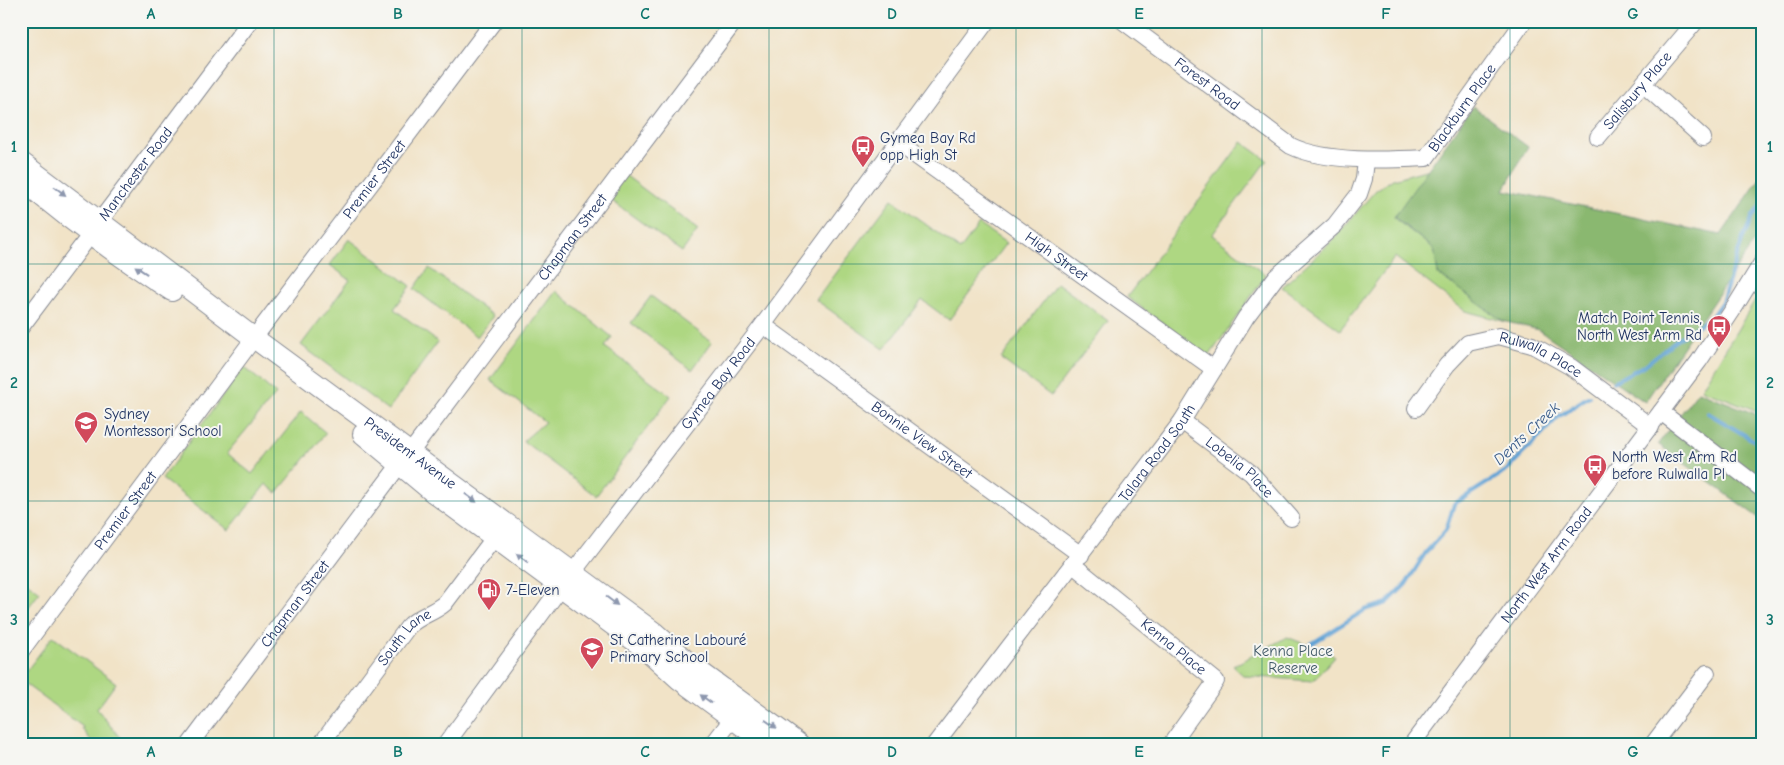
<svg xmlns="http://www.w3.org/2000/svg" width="1784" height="765" font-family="'Comic Neue',sans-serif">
<rect width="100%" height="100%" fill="#f6f6f2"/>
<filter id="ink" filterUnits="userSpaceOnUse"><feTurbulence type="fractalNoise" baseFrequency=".02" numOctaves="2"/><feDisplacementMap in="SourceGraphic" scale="10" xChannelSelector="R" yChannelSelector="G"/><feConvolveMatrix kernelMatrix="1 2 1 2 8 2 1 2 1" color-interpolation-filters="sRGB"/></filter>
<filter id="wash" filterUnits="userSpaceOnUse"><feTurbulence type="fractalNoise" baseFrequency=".0096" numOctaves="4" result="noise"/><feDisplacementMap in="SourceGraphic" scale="20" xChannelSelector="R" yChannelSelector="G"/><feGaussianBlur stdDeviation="1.12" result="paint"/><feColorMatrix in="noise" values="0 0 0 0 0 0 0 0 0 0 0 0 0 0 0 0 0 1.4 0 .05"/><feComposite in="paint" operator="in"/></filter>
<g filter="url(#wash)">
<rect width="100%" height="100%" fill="#f1e3c7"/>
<!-- green -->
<path fill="#aed782" stroke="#648370" d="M1242 142 1267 160 1212 235 1266 275 1210 355H1206L1127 297Z
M1429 169 1394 218 1434 249 1438 274 1503 321 1465 311 1395 257 1340 330 1282 287 1330 243 1376 190 1393 179Z
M621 172 698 230 682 252 604 195Z
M892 199 960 250 979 224 1006 243 949 320 922 300 884 349 816 300Z
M349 239 411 286 394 309 438 342 388 410 301 345 350 280 330 265Z
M429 268 493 316 477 337 414 289Z
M1057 283 1108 321 1051 396 1001 359Z
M1763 288V413L1701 389Z
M556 291 612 337 605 347 671 396 596 496 523 441 545 422 490 380Z
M651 296 712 342 692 370 631 323Z
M244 367 276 394 227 453 252 474 301 412 326 433 277 493 266 484 229 530 162 479Z
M21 578 40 592 21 617Z
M53 636 116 683 97 709 125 744H94L82 729 83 727 21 681V678Z
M1287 637 1335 656 1313 681 1244 676 1233 666Z"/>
<!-- forest -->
<path fill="#8ab870" stroke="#527467" d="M1473 106 1528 147 1504 190 1721 235 1763 174V229L1645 402 1539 330 1503 321 1438 274 1434 249 1394 217Z
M1698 391 1763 417V521L1658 444Z"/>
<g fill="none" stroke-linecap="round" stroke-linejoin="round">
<!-- stream -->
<path stroke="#61a3d5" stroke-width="4" d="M1613 382 1645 365 1675 341 1712 316 1722 302 1743 238 1753 216 1763 202
M1708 413 1763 446
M1311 644 1365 610 1387 603 1406 584 1426 552 1446 530 1454 504 1506 471 1558 417 1589 396"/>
</g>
</g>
<g filter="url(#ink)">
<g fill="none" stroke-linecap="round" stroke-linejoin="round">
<!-- minor casing -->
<g stroke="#868992" stroke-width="18">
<g id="minor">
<path id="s1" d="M1123 21 1291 146C1326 163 1387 160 1426 158L1524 21"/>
<path d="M1644 85 1703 138"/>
<path id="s2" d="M1598 137 1696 21"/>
<path id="s3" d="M898 143 1214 369"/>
<path id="s4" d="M100 221 250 21"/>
<path id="s5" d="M763 325 1081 555"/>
<path d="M21 327 91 234"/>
<path id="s6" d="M254 338 494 21"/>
<path id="s7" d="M1416 408 1447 365 1468 343 1499 336 1532 345 1571 367 1651 427"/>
<path d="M1661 412 1763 490"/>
<path id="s8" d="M1182 421 1251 473 1291 518"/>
<path id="s9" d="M410 453 735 21"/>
<path id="s10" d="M1072 564 1216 681 1171 744"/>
<path id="s11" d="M573 572 763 325 987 21"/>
<path id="s12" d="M21 651 248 346"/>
<path id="s13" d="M190 744 400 464"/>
<path id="s14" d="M321 744 408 627C418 616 434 613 445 603L494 538"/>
<path d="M446 744 561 587"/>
<path d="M713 744 733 718"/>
<path id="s15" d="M935 744 1182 421 1246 317 1276 277 1335 225 1359 194 1364 179 1366 160"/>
<path id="s16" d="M1412 744 1699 361 1736 305 1763 261"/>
<path d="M1653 744 1707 673"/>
</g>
</g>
<!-- major casing -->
<g stroke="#868992" stroke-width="22">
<g id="major">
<path id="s17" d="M21 162 254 338 654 632 691 665 799 744"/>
<path d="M21 179C69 220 120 257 172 291"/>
<path d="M363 434 434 493 648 651 680 680 767 744"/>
</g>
</g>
<!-- minor -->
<use href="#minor" stroke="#fff" stroke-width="16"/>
<!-- major -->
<use href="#major" stroke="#fff" stroke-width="20"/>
</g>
<!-- one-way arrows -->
<defs><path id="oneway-solid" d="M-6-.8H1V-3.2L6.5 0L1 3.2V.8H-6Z" transform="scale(1.25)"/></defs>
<g fill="#8d97ae">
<use href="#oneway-solid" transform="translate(60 191) rotate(37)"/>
<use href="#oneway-solid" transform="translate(141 270) rotate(-146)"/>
<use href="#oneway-solid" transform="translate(471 498) rotate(36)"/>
<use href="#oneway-solid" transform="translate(522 558) rotate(-143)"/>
<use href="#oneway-solid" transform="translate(612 601) rotate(37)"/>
<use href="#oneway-solid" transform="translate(706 699) rotate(-144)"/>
<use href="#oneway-solid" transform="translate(771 724) rotate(35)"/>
</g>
</g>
<!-- grid -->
<path fill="none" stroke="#0f766e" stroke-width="1" stroke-opacity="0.55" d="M274 21V744M522 21V744M769 21V744M1016 21V744M1262 21V744M1510 21V744M21 264H1763M21 501H1763"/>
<!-- icons -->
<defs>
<g id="bus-pin" transform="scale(1.25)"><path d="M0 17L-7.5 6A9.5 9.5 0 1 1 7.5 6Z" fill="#d1495b" stroke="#f6f6f2"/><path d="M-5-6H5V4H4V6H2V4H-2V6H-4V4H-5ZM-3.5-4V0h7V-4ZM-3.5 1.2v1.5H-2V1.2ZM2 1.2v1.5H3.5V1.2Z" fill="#fff"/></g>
<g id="school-pin" transform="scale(1.25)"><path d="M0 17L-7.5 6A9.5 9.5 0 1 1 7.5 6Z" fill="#d1495b" stroke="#f6f6f2"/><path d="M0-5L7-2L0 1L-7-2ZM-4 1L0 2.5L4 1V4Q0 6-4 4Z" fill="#fff"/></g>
<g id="fuel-pin" transform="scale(1.25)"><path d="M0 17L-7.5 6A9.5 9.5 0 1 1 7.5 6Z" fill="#d1495b" stroke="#f6f6f2"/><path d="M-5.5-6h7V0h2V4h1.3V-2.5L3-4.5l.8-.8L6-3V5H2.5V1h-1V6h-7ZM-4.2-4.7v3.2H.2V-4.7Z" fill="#fff"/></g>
</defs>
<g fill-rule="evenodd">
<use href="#bus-pin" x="863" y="147"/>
<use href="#bus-pin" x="1719" y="327"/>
<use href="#school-pin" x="86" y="423"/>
<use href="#bus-pin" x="1595" y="466"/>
<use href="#fuel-pin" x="489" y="590"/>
<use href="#school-pin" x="592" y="649"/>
</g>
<g text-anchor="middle" stroke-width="4" stroke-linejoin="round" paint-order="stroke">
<!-- street labels -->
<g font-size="15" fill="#1b2f5e" stroke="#f6f6f2">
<text dy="5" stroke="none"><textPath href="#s1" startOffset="105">Forest Road</textPath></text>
<text dy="5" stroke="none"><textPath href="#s2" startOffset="61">Salisbury Place</textPath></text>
<text dy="5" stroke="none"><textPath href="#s1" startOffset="408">Blackburn Place</textPath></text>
<text dy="5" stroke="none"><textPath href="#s4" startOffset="59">Manchester Road</textPath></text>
<text dy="5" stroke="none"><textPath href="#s6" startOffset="199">Premier Street</textPath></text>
<text dy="5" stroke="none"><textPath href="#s9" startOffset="270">Chapman Street</textPath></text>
<text dy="5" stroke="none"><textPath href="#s3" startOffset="195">High Street</textPath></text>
<text dy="5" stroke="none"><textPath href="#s7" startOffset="161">Rulwalla Place</textPath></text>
<text dy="5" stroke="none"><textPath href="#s11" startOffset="238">Gymea Bay Road</textPath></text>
<text dy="5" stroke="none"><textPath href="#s5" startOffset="196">Bonnie View Street</textPath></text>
<text dy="5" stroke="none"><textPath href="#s17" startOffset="486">President Avenue</textPath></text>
<text dy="5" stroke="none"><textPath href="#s15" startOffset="366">Talara Road South</textPath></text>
<text dy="5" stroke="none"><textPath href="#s8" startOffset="74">Lobelia Place</textPath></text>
<text dy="5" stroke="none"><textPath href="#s12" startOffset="175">Premier Street</textPath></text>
<text dy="5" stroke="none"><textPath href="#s16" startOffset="224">North West Arm Road</textPath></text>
<text dy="5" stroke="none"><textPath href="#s13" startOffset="175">Chapman Street</textPath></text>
<text dy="5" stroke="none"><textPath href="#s14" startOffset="136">South Lane</textPath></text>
<text dy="5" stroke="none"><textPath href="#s10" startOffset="131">Kenna Place</textPath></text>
</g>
<!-- poi labels -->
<g font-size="15" fill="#1b2f5e" stroke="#f6f6f2" text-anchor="start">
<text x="880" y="143">Gymea Bay Rd<tspan x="880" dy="17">opp High St</tspan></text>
<text x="1702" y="323" text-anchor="end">Match Point Tennis,<tspan x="1702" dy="17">North West Arm Rd</tspan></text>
<text x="104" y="419">Sydney<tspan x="104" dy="17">Montessori School</tspan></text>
<text x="1612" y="462">North West Arm Rd<tspan x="1612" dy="17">before Rulwalla Pl</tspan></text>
<text x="506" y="595">7-Eleven</text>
<text x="610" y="645">St Catherine Labouré<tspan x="610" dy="17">Primary School</tspan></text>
</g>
<!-- park labels -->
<g font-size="15" fill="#405967" stroke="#f6f6f2">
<text x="1293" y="656">Kenna Place<tspan x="1293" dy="17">Reserve</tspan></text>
</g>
<!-- water labels -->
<g font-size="16" font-style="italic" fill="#345888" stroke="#f6f6f2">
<text transform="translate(1526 433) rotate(-43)" y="6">Dents Creek</text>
</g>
</g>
<!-- margin -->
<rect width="1784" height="765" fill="none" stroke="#f6f6f2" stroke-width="55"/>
<rect x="28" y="28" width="1728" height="710" fill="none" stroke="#0f766e" stroke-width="2"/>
<g font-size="16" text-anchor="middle" font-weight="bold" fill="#0f766e">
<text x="151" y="19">A</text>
<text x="398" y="19">B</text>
<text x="645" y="19">C</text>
<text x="892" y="19">D</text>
<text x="1139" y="19">E</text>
<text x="1386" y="19">F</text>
<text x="1633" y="19">G</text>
<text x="14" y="152">1</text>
<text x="1770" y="152">1</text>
<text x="14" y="388">2</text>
<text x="1770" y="388">2</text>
<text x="14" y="625">3</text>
<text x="1770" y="625">3</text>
<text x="151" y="757">A</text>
<text x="398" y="757">B</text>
<text x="645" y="757">C</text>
<text x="892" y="757">D</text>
<text x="1139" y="757">E</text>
<text x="1386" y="757">F</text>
<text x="1633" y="757">G</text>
</g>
</svg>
